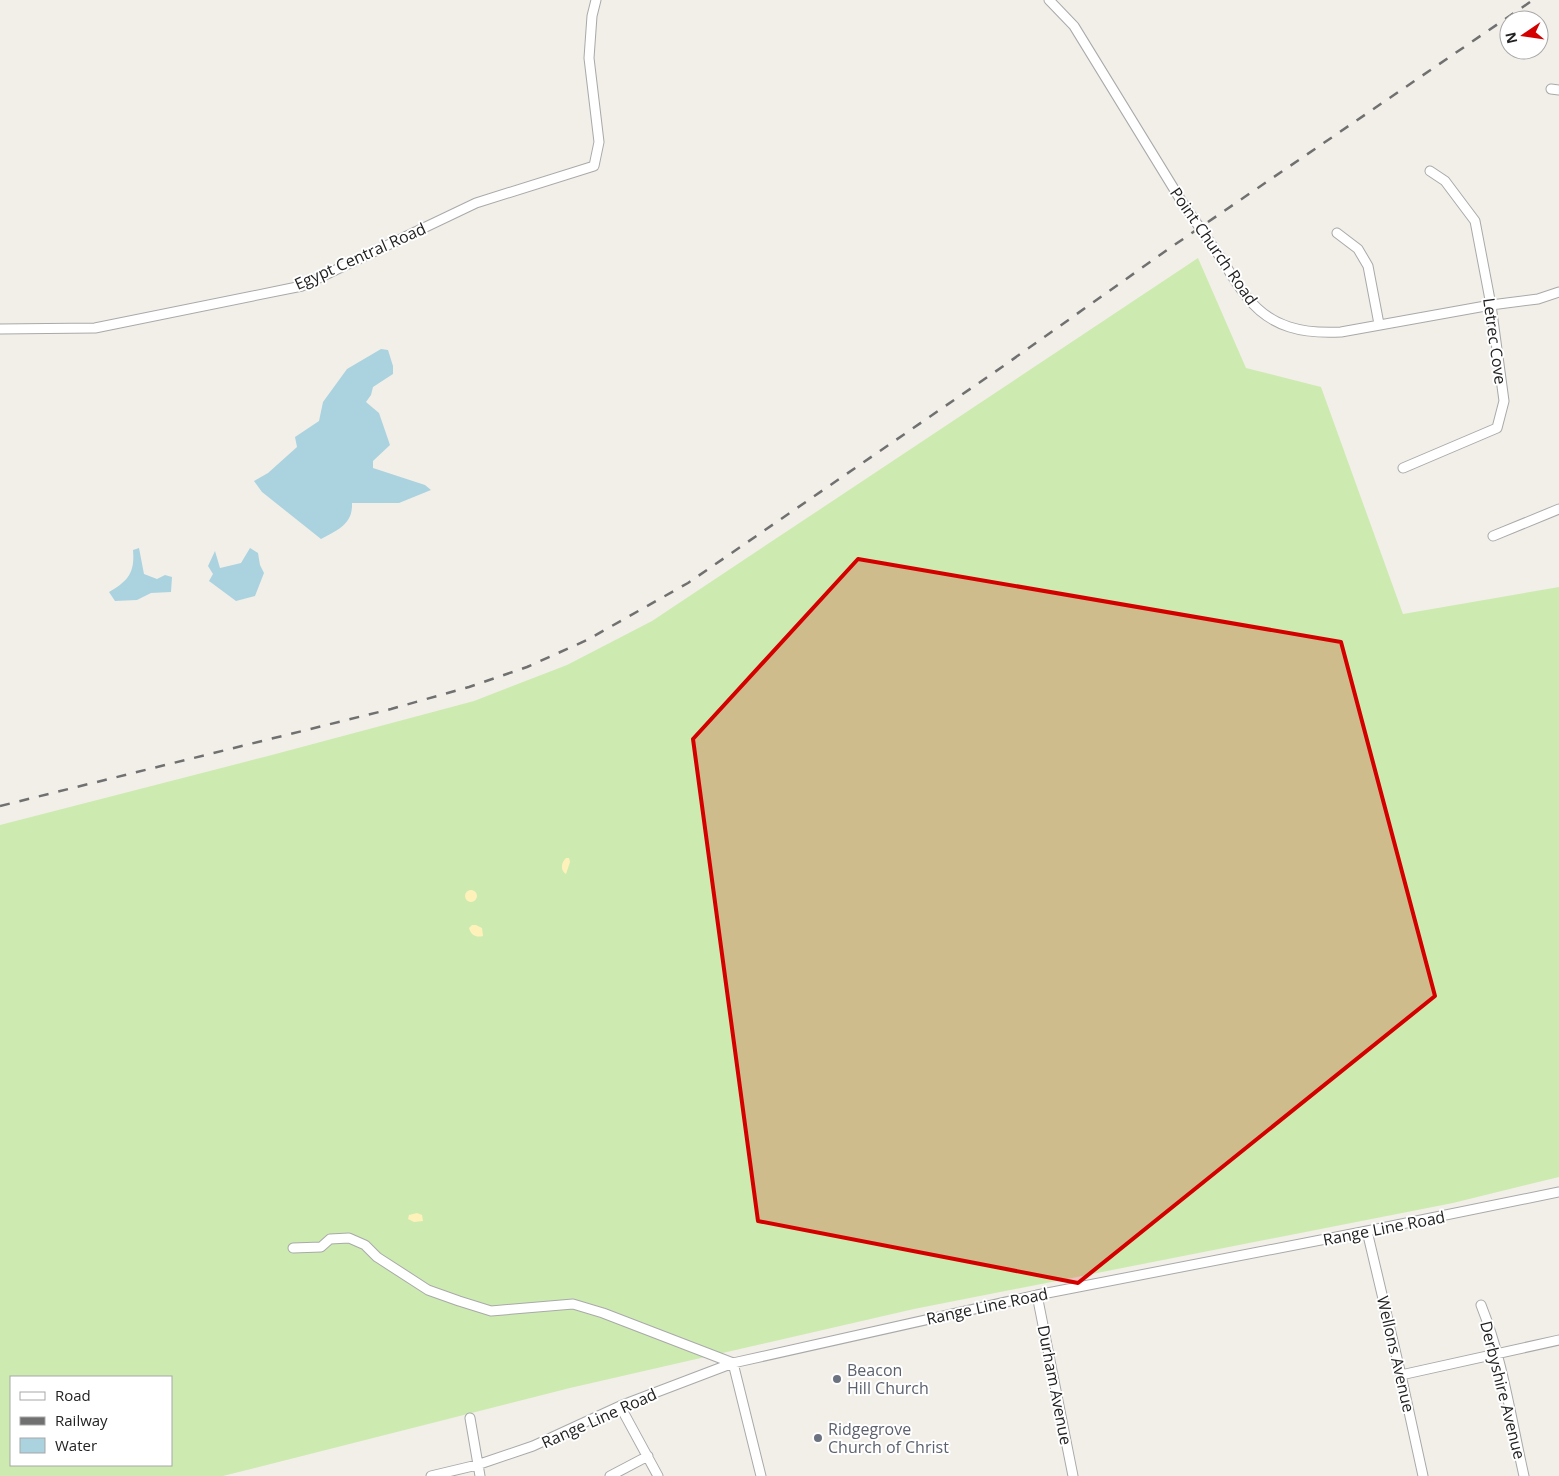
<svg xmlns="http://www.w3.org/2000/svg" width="1559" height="1476" font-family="'Open Sans',sans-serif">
<rect width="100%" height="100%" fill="#f2efe9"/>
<!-- grass -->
<path fill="#cdebb0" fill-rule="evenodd" d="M1198 258 1246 368 1321 387 1403 614 1559 587V1177L1453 1203 914 1309 570 1388 223 1476H0V825L268 756 474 701 567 665 652 621ZM11 1377H171V1465H11Z"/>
<!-- sand -->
<path fill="#fff1ba" d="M566 858H569L570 862 566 874C560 870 561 863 566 858Z
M465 896a6 6 0 1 1 12 0a6 6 0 1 1-12 0Z
M472 925H476L482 928 483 936C476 938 471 935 469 928Z
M417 1213 422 1215 423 1221 414 1222 408 1219 409 1215Z"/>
<!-- water -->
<path fill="#aad3df" d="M381 349 388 350 393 366V374L373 387 371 395 366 402 379 413 390 445 373 461V468L425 485 431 490 399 503H352C353 524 338 530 321 539L262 492 254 481 268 473 297 447 295 437 319 421 323 402 347 369Z
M139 548 144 574 157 579 165 575 172 577 171 592 151 593 137 600 115 601 109 592C128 581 135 573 133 550Z
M250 548 258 553 260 565 264 573 255 596 236 601 209 581 213 574 208 566 215 551 220 568 241 563Z"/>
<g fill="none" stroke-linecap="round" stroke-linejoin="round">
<!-- minor casing -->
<g stroke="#a9a9a9" stroke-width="11">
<path id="minor" d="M1049 0 1074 26 1182 202
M1551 89 1559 90
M1337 233 1358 249 1368 266 1379 324
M1223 261C1230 273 1238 286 1247 297 1271 328 1304 334 1341 332L1491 305 1538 299 1559 292
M0 329 95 328 302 286 476 203 594 166 599 142 589 58 592 16 596 0
M1403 468 1497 428 1504 401 1491 305 1475 221 1445 181 1430 171
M1493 536 1559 509
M1367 1231 1401 1375 1423 1476
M293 1248 321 1247 330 1239 349 1238 365 1245 377 1257 428 1290 459 1301 491 1311 573 1304 603 1313 733 1363
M1037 1295 1073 1476
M1481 1305C1503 1360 1511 1419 1524 1476
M733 1363 761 1476
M1401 1375 1559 1340
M620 1406 658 1476
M470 1418 480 1476
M431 1476 477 1465 533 1446 620 1406 733 1363 1037 1295 1367 1231 1559 1192
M610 1476 648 1456"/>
</g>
<!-- minor -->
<use href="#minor" stroke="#fff" stroke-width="9"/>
<!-- rail -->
<path stroke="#707070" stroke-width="2.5" stroke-dasharray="10 10" stroke-linecap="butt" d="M0 806 391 709 469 687 527 667 587 640 688 583 1002 367 1167 250 1533 0"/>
<!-- minor-bridge casing -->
<g stroke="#a9a9a9" stroke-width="11" stroke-linecap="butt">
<path id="minor-bridge" d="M1182 202 1223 261"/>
</g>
<!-- minor-bridge -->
<use href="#minor-bridge" stroke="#fff" stroke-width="9"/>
</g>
<!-- marked area -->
<path fill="#d40000" fill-opacity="0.2" stroke="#d40000" stroke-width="4" stroke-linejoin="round" d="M858 559 1341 642 1435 996 1078 1283 758 1221 693 739Z"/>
<!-- markers -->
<g fill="#6b7280" stroke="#fff" stroke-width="2">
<circle cx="837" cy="1379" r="5"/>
<circle cx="818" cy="1438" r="5"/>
</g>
<g text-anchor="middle" stroke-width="4" stroke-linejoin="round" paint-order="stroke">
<!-- street labels -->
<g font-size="16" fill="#222" stroke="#fff">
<text transform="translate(1214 246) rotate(55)" y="6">Point Church Road</text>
<text transform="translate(360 256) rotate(-24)" y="6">Egypt Central Road</text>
<text transform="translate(1495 341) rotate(82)" y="6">Letrec Cove</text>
<text transform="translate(1384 1228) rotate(-11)" y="6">Range Line Road</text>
<text transform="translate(987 1306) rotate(-12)" y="6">Range Line Road</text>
<text transform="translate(1396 1354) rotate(77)" y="6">Wellons Avenue</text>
<text transform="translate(1055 1385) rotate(79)" y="6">Durham Avenue</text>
<text transform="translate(1503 1390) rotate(76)" y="6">Derbyshire Avenue</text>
<text transform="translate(599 1418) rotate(-24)" y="6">Range Line Road</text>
</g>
<!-- worship labels -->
<g font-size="16" fill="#5b616d" stroke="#fff" text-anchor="start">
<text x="847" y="1376">Beacon<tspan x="847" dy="18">Hill Church</tspan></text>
<text x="828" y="1435">Ridgegrove<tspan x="828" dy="18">Church of Christ</tspan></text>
</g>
</g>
<!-- legend -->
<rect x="10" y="1376" width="162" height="90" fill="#ffffff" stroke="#a7a7a7"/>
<rect x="20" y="1392" width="25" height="8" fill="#ffffff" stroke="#a7a7a7"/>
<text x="55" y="1401" font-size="15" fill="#222222">Road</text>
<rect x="20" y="1417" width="25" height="8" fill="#707070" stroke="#a7a7a7"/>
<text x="55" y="1426" font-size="15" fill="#222222">Railway</text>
<rect x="20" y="1438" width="25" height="15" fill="#aad3df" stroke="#a7a7a7"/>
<text x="55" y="1451" font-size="15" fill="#222222">Water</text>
<!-- north arrow -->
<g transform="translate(1524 35) rotate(257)"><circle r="24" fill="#ffffff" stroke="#a7a7a7"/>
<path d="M0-4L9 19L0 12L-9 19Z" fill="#d40000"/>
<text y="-8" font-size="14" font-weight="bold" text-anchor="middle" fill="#222222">N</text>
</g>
</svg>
